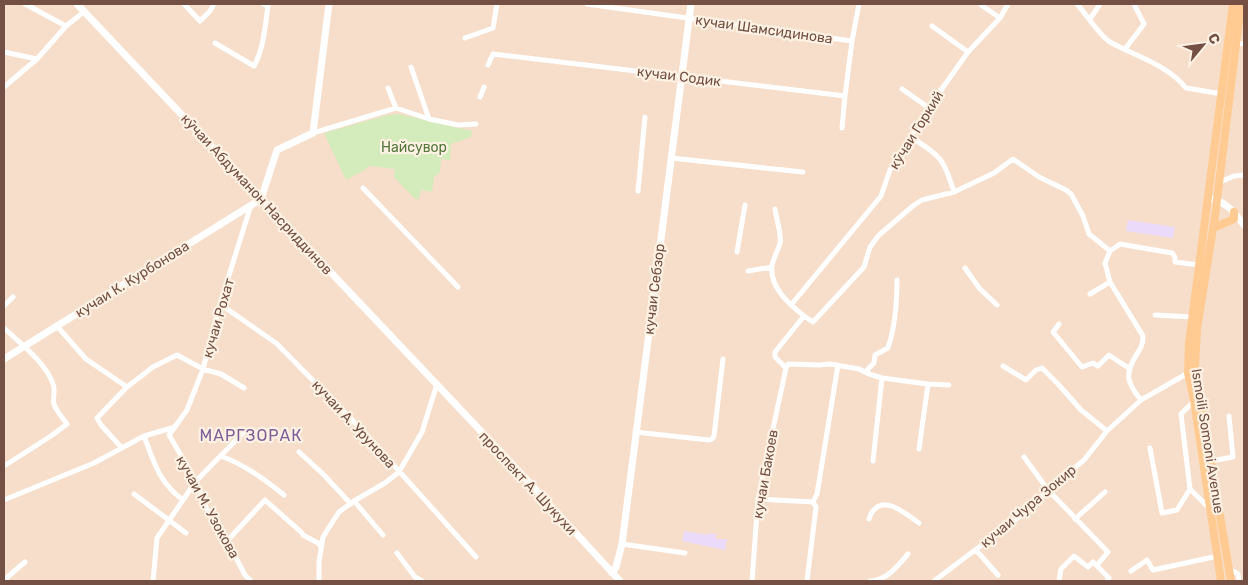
<svg xmlns="http://www.w3.org/2000/svg" width="1248" height="585" font-family="Rubik,sans-serif">
<rect width="100%" height="100%" fill="#feeddd"/>
<!-- residential -->
<path fill="#f6decb" d="M4 4H1244V581H4Z"/>
<!-- education -->
<path fill="#ebdaf9" d="M1128 220 1175 227 1173 238 1126 231Z
M684 531 708 535 709 533 716 534V539H727L725 550 682 541Z"/>
<!-- green -->
<path fill="#d4ebbb" d="M399 114 472 131 471 137 451 144 450 160 441 159 440 172 434 177 432 192 421 190 419 199H415L394 177 395 169 369 166 363 171 346 180 324 133 388 115Z"/>
<g fill="none" stroke-linecap="round" stroke-linejoin="round">
<!-- street -->
<path stroke="#fff" stroke-width="5" d="M25 4 66 26
M184 4 200 21 210 11 214 4
M587 4 852 41
M1077 4C1085 13 1101 37 1110 42 1135 56 1168 65 1186 88L1222 94
M981 5 1000 18
M1090 19 1100 4
M932 26 968 52
M465 38 493 28 497 4
M215 43 254 66C264 48 265 26 268 6L263 4
M1236 43 1244 44
M1125 49 1144 24 1134 4
M4 52 37 59
M488 65 493 54 845 96 842 128
M411 67 429 119
M4 87 37 59 66 26 85 11
M388 88 396 108
M902 89 929 108
M845 96 852 41 859 4
M480 97 484 87
M313 133 396 108 429 119 458 125 476 124
M911 137C941 157 943 157 954 192
M671 158 803 172
M1218 183 1234 176 1244 175
M363 188 458 287
M638 191 645 117
M251 205 220 304 203 369 187 410 169 435 196 481 207 510 225 537 245 575 251 581
M775 209C776 217 782 236 780 243 778 251 774 257 772 265 769 287 789 304 804 316L775 352V357L786 368
M1110 251 1105 263 1110 282 1143 336C1143 344 1141 348 1137 354 1124 374 1127 383 1141 400
M737 252 745 205
M965 268 980 289 997 305
M748 271 772 267
M1090 294 1110 282
M220 304 276 343 364 432 476 557
M791 305 881 196 890 170 934 100 968 52 1000 18 1008 4
M4 306 13 297
M1155 315 1192 317
M804 316 813 322 864 267 870 247 879 235 914 205 922 200 954 192 994 173 1013 159 1039 177 1066 190 1071 194 1083 216 1089 234 1110 251 1120 244 1172 253 1175 257V262L1199 265
M1059 324 1053 332 1082 367 1093 363 1098 366 1109 355 1130 369
M56 325 86 359 127 387 153 367 177 355 203 369 221 374 244 388
M4 328C20 343 46 363 53 384 56 391 52 398 54 404 56 411 63 418 67 424L51 436 4 466
M1003 366 1026 380 1036 370 1042 368 1058 384 1081 410 1107 431
M786 368 788 364 820 365 830 364 859 369 869 374 882 378 928 384 949 385
M865 372 874 363 875 355 888 348C895 327 897 303 897 280
M1194 401 1181 414 1190 489 1210 509
M635 432 709 440 712 439 714 436 723 359
M144 436C154 463 159 482 183 500
M122 448 101 425 97 418 127 387
M1150 448 1162 513 1177 510 1190 489
M919 449 928 384
M299 452 323 474 351 504
M221 456C245 465 264 479 284 495
M1024 457 1048 490 1108 552 1097 565
M873 461 882 378
M1211 461 1233 457 1229 416
M134 494 186 533
M758 499 813 502
M4 500 94 463 144 436 175 427
M354 501 383 535
M869 519C870 516 872 511 875 509 887 496 908 516 919 523
M1075 519 1105 492
M227 541 265 500 302 533 303 535 318 543 321 547
M622 544 685 553
M976 550 998 575
M397 553 415 577 422 581
M1229 569 1238 574 1239 581
M1131 571 1147 560 1153 570 1218 556
M4 580 25 562
M153 581 157 538 196 481 243 433
M319 581V562L323 537 328 529 339 512 354 501 385 483 399 472 422 432 437 384
M752 581 758 499 786 368
M807 581 816 507 813 502 817 494 838 365
M870 581C886 581 899 565 908 554
M934 581 1032 507 1048 490 1084 460 1107 431 1141 400 1188 373
M1059 581 1061 569 1074 556 1088 567 1093 562 1109 578 1107 581"/>
<!-- secondary -->
<path stroke="#fff" stroke-width="7" d="M77 4 513 465 620 581
M1208 198C1226 201 1234 212 1244 225
M4 359 261 199 277 150 313 133 329 4
M612 573 616 567 622 544 691 4"/>
<!-- primary -->
<path stroke="#ffcb92" stroke-width="8" d="M1213 228 1234 219V212
M1221 581 1194 401 1188 373 1189 343 1233 4
M1231 581 1195 367 1197 329 1215 216 1241 4"/>
</g>
<g text-anchor="middle" stroke-width="4.5" stroke-linejoin="round" paint-order="stroke">
<!-- street labels -->
<g font-size="14" fill="#745044" stroke="#fff2e4">
<text transform="translate(764 29) rotate(8)" y="5">кучаи Шамсидинова</text>
<text transform="translate(679 76) rotate(7)" y="5">кучаи Содик</text>
<text transform="translate(916 130) rotate(-58)" y="5">кӯчаи Горкий</text>
<text transform="translate(257 194) rotate(47)" y="5">кӯчаи Абдуманон Насриддинов</text>
<text transform="translate(132 279) rotate(-32)" y="5">кучаи К. Курбонова</text>
<text transform="translate(654 289) rotate(-83)" y="5">кучаи Себзор</text>
<text transform="translate(218 318) rotate(-74)" y="5">кучаи Рохат</text>
<text transform="translate(354 424) rotate(47)" y="5">кучаи А. Урунова</text>
<text transform="translate(1208 441) rotate(81)" y="5">Ismoili Somoni Avenue</text>
<text transform="translate(765 474) rotate(-80)" y="5">кучаи Бакоев</text>
<text transform="translate(528 483) rotate(47)" y="5">проспект А. Шукухи</text>
<text transform="translate(1028 506) rotate(-40)" y="5">кучаи Чура Зокир</text>
<text transform="translate(208 507) rotate(61)" y="5">кучаи М. Узокова</text>
</g>
<!-- park labels -->
<g font-size="14" fill="#52753a" stroke="#fff2e4">
<text x="414" y="152">Найсувор</text>
</g>
<!-- quarter labels -->
<g font-size="16" letter-spacing="1" fill="#7f5f98" stroke="#fff2e4">
<text x="251" y="441">МАРГЗОРАК</text>
</g>
</g>
<!-- border -->
<rect width="1248" height="585" fill="none" stroke="#745044" stroke-width="10"/>
<!-- north arrow -->
<g transform="translate(1203 45) rotate(61)" stroke="#fff2e4" stroke-width="4" paint-order="stroke">
<path d="M0-4L9 19L0 12L-9 19Z" fill="#745044"/>
<text y="-8" font-size="14" font-weight="bold" text-anchor="middle" fill="#745044">С</text>
</g>
</svg>
